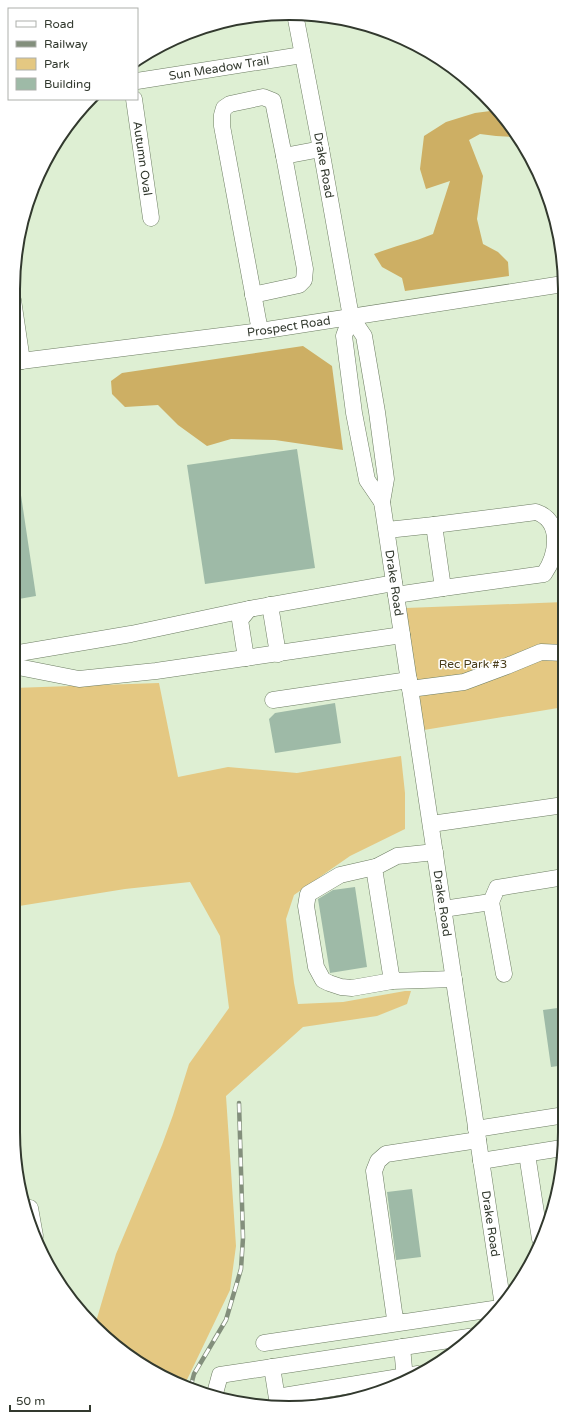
<svg xmlns="http://www.w3.org/2000/svg" width="578" height="1421" font-family="'Varela Round',sans-serif">
<rect width="100%" height="100%" fill="#deefd3"/>
<!-- green -->
<path fill="#e4c882" d="M564 602V707L424 730 406 608Z
M159 683 178 777 228 767 297 773 401 756 405 793V829L350 856 294 895 286 919 294 983 298 1004 343 1002 405 991H411L407 1004 377 1016 303 1027 226 1096 236 1246 230 1290 184 1386 151 1371 95 1325 116 1254 162 1145 173 1115 189 1064 229 1008 220 936 190 882 125 889 13 907V688Z"/>
<!-- forest -->
<path fill="#cdaf64" d="M498 110 514 137 496 136 480 134 469 140 483 176 477 219 483 244 498 252 508 262 509 276 405 291 402 278 382 267 374 254C394 246 414 242 433 234L450 181 426 189 420 169 424 136 446 122 475 113Z
M303 346 332 366 343 450 275 440 231 439 207 446 178 425 158 405 125 407 112 394 111 381 122 373Z"/>
<!-- building -->
<path fill="#9ebaa7" d="M297 449 315 568 205 584 187 465Z
M18 475 36 596 13 600V476Z
M335 703 341 743 275 753 269 719 275 713Z
M355 887 367 967 330 973 318 899 333 890Z
M565 1007V1065L551 1067 543 1010Z
M412 1189 421 1257 396 1260 387 1192Z"/>
<g fill="none" stroke-linecap="round" stroke-linejoin="round">
<!-- minor casing -->
<g stroke="#6d7d63" stroke-width="17">
<g id="minor">
<path id="s1" d="M295 14 321 149 351 317 364 336 377 412 386 479 382 502 503 1306"/>
<path id="s2" d="M137 81 302 55"/>
<path id="s3" d="M134 99 151 218"/>
<path d="M253 295 299 285 304 280 305 269 284 156"/>
<path d="M13 300 22 361"/>
<path d="M351 317 344 336 354 413 367 480 382 502"/>
<path d="M260 331 222 126V115L224 108 230 104 263 97 273 101 284 156 321 149"/>
<path id="s4" d="M13 362 260 331 563 284"/>
<path d="M434 525 536 512C563 521 557 555 544 574L443 588"/>
<path d="M387 530 434 525 443 588 396 595"/>
<path d="M270 605 278 654"/>
<path d="M13 654 131 634 249 609"/>
<path d="M246 658 240 620 249 609 394 583"/>
<path d="M13 666 79 679 156 671 402 635"/>
<path d="M410 689 464 682 507 666 541 652 564 653"/>
<path d="M273 700 409 680"/>
<path d="M431 824 564 805"/>
<path d="M435 852 397 856 374 868 392 981 454 979"/>
<path d="M375 867 340 875 308 894 306 906 316 967 323 980 329 983 341 987 352 988 392 981"/>
<path d="M491 902 504 974"/>
<path d="M443 909 491 902 497 888 564 877"/>
<path d="M476 1129 565 1115"/>
<path d="M527 1154 540 1239"/>
<path d="M481 1161 562 1148"/>
<path d="M30 1208 35 1236"/>
<path d="M402 1322 395 1319 374 1171 378 1161 386 1154 478 1140"/>
<path d="M264 1343 500 1308"/>
<path d="M402 1347 405 1379"/>
<path d="M272 1367 278 1405"/>
<path d="M214 1397 220 1375 475 1336"/>
<path d="M277 1397 418 1374"/>
</g>
</g>
<!-- minor -->
<use href="#minor" stroke="#fff" stroke-width="16"/>
<!-- rail casing -->
<g stroke="#838f7c" stroke-width="4.5">
<path id="rail" d="M190 1389 194 1374 226 1320 241 1269 243 1238 239 1103"/>
</g>
<!-- rail -->
<use href="#rail" stroke="#fff" stroke-width="3" stroke-dasharray="9" stroke-linecap="butt"/>
</g>
<g text-anchor="middle" stroke-width="3" stroke-linejoin="round" paint-order="stroke">
<!-- street labels -->
<g font-size="12" fill="#32392e" stroke="#fff">
<text dy="4" stroke="none"><textPath href="#s2" startOffset="83">Sun Meadow Trail</textPath></text>
<text dy="4" stroke="none"><textPath href="#s3" startOffset="60">Autumn Oval</textPath></text>
<text dy="4" stroke="none"><textPath href="#s1" startOffset="154">Drake Road</textPath></text>
<text dy="4" stroke="none"><textPath href="#s4" startOffset="278">Prospect Road</textPath></text>
<text dy="4" stroke="none"><textPath href="#s1" startOffset="581">Drake Road</textPath></text>
<text dy="4" stroke="none"><textPath href="#s1" startOffset="905">Drake Road</textPath></text>
<text dy="4" stroke="none"><textPath href="#s1" startOffset="1229">Drake Road</textPath></text>
</g>
<!-- park labels -->
<g font-size="12" fill="#493c1a" stroke="#fff">
<text x="473" y="668">Rec Park #3</text>
</g>
</g>
<!-- crop -->
<path d="M0 0H578V1421H0ZM289 20H289A269 269 0 0 1 558 289V1132A269 269 0 0 1 289 1401H289A269 269 0 0 1 20 1132V289A269 269 0 0 1 289 20Z" fill="#fff" fill-rule="evenodd"/>
<path fill="none" stroke="#32392e" stroke-width="2" d="M289 20H289A269 269 0 0 1 558 289V1132A269 269 0 0 1 289 1401H289A269 269 0 0 1 20 1132V289A269 269 0 0 1 289 20Z"/>
<!-- legend -->
<rect x="8" y="8" width="130" height="92" fill="#ffffff" stroke="#adb0ab"/>
<rect x="16" y="21" width="20" height="6" fill="#ffffff" stroke="#adb0ab"/>
<text x="44" y="28" font-size="12" fill="#32392e">Road</text>
<rect x="16" y="41" width="20" height="6" fill="#838f7c" stroke="#adb0ab"/>
<text x="44" y="48" font-size="12" fill="#32392e">Railway</text>
<rect x="16" y="58" width="20" height="12" fill="#e4c882" stroke="#adb0ab"/>
<text x="44" y="68" font-size="12" fill="#32392e">Park</text>
<rect x="16" y="78" width="20" height="12" fill="#9ebaa7" stroke="#adb0ab"/>
<text x="44" y="88" font-size="12" fill="#32392e">Building</text>
<!-- scale -->
<path d="M10 1405v6h80v-6" fill="none" stroke="#32392e" stroke-width="2"/>
<text x="16" y="1405" font-size="12" fill="#32392e" stroke="#ffffff" stroke-width="3" paint-order="stroke">50 m</text>
</svg>
